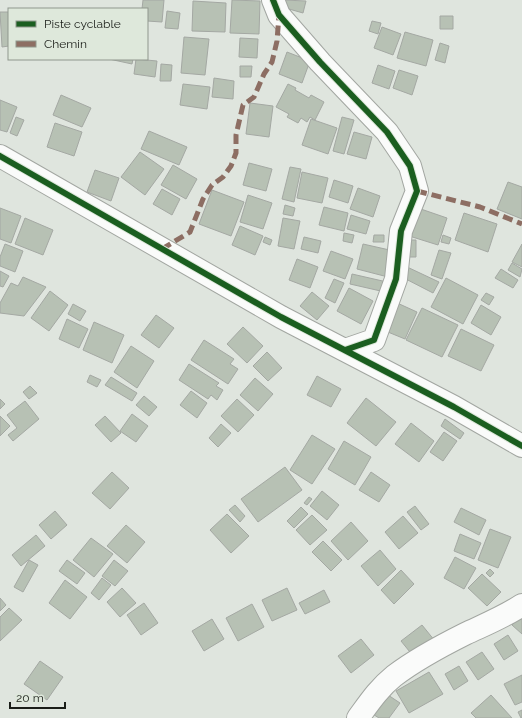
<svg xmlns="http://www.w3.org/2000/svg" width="522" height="718" font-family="Raleway,sans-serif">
<rect width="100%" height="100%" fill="#dfe5de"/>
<!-- building -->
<path fill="#b7c1b4" stroke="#a4a8a3" d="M143 0H164L162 22 147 21V9H142Z
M232 0 260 1 259 34 230 33Z
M284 0 306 1 303 13 282 7Z
M193 1 226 3 225 32 192 31Z
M167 11 180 13 178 29 165 28Z
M0 12H9V46L2 47Z
M440 16H453V29H440Z
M372 21 381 23 378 34 369 31Z
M382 27 401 34 393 55 374 48Z
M405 32 433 40 426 66 397 58Z
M184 37 209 39 205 75 181 73Z
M240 38 258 39 257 58 239 57Z
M440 43 449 46 445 63 435 60Z
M287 52 310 61 302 83 279 74Z
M109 59H133L132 64Z
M136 59 157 61 155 77 134 74Z
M161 64 172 65 171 81H160Z
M378 65 395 71 389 89 372 83Z
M240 66H252L251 77H240Z
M399 70 418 76 412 95 393 88Z
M214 78 234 81 233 99 212 97Z
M183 84 210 87 207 109 180 105Z
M288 84 296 88 295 90 309 98 311 95 324 102 315 120 310 117 307 122 301 118 298 123 287 117 289 114 276 107Z
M61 95 91 108 82 127 53 115Z
M0 100 17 107 7 132 0 130Z
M250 103 273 106 269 137 246 134Z
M16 117 24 120 17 136 10 133Z
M342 117 354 120 344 154 333 151Z
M311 119 337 128 328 154 302 145Z
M55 123 82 132 74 156 47 147Z
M149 131 187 147 179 165 141 149Z
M354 132 372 137 366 159 347 154Z
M140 152 164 169 145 195 121 177Z
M249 163 272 169 266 191 243 185Z
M173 165 197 179 186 199 161 185Z
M290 167 301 169 294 202 282 199Z
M95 170 119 178 111 201 87 192Z
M302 172 328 178 322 203 297 198Z
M334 180 353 186 348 203 329 197Z
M508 182 522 187V219L497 209Z
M358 188 380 196 373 217 350 209Z
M162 189 180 199 172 215 153 204Z
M212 190 244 202 231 236 199 224Z
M248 195 272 203 263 229 240 222Z
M285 205 295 208 293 216 283 214Z
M324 207 348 213 344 231 319 225Z
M415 207 447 218 438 245 406 235Z
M0 208 21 216 11 243 0 239Z
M464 213 497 224 488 252 455 240Z
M351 215 370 221 366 234 347 229Z
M25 218 53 230 43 255 15 244Z
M283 218 300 221 294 249 278 246Z
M240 226 263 236 255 255 232 245Z
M344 233 354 235 352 243 343 241Z
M374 235H384V242H373Z
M443 235 451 238 449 244 441 242Z
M265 237 272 240 270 245 263 242Z
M304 237 321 241 318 253 301 249Z
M408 240H416V257H408Z
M5 244 23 251 15 272 0 266V257Z
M363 244 394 251 388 277 357 269Z
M522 244V267L512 262Z
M439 250 451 253 442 279 431 275Z
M331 251 353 259 345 279 323 271Z
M297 259 318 267 310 288 289 280Z
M512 263 522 269 520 277 508 270Z
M405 266 439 282 433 293 400 276Z
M501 269 518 280 513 288 495 278Z
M0 271 9 276 3 287 0 286Z
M352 274 387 282 385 292 350 284Z
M23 277 46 287 24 316 0 313V303L11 283 18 286Z
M446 278 478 295 463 324 431 307Z
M334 279 344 283 335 303 325 298Z
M349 288 373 301 361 324 337 311Z
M50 291 68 305 49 331 31 318Z
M312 292 329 306 317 320 300 306Z
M486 293 494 297 489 305 481 300Z
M395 302 417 312 405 339 383 330Z
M73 304 86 311 80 321 68 314Z
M481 305 501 317 491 335 471 323Z
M422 308 458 325 442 357 406 340Z
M156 315 174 328 159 348 141 335Z
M67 319 88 329 79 348 59 339Z
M94 322 124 335 112 363 83 350Z
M243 327 263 346 247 363 227 344Z
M461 329 494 345 481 371 448 356Z
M204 340 234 359 230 364 238 369 228 384 191 360Z
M131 346 154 361 137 388 114 372Z
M267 352 282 368 268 381 253 366Z
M189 364 219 383 216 386 223 390 217 400 211 395 208 399 179 380Z
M90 375 101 380 97 387 87 382Z
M317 376 341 389 331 407 307 395Z
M111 377 137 393 132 401 105 385Z
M255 378 273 394 258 411 240 395Z
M30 386 37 393 29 399 23 392Z
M191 391 207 403 197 418 180 405Z
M144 396 157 407 149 416 136 405Z
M366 398 396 422 376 446 347 423Z
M0 399 5 404 0 409Z
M237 399 254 415 238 432 221 416Z
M25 401 39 419 13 441 8 435 17 428 7 415Z
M132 414 148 426 136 442 120 431Z
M0 416 10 426 0 436Z
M105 416 121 433 111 442 95 425Z
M445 419 464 433 460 439 441 426Z
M411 423 434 441 419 462 395 444Z
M221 424 231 433 218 447 209 438Z
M444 432 457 441 443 461 430 452Z
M312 435 335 449 312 484 290 470Z
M344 441 371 457 355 485 328 469Z
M285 467 302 490 258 522 241 499Z
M112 472 129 488 110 509 92 493Z
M371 472 390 485 379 502 359 490Z
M322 491 339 505 327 520 310 506Z
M309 497 312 499 307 505 304 503Z
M235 505 245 516 240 522 229 510Z
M415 506 429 524 421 530 407 512Z
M301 507 308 514 294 528 287 521Z
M461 508 486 520 479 535 454 522Z
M55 511 67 525 51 539 39 525Z
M227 514 249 536 231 553 210 530Z
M312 515 327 530 310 545 296 530Z
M403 516 418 533 399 549 385 532Z
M351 522 368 541 348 560 331 541Z
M126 525 145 542 127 563 107 546Z
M490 529 511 537 498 568 478 560Z
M460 534 481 543 474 559 454 551Z
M36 535 45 546 21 566 12 555Z
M91 538 113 554 94 577 73 560Z
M323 541 342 560 331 571 312 552Z
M380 550 396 569 378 586 361 566Z
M455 557 476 568 464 589 444 578Z
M29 560 38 565 23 592 14 587Z
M67 560 85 573 77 584 59 571Z
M114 560 128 571 115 586 102 576Z
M490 569 494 573 490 577 486 573Z
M401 570 414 584 394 604 381 590Z
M482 574 501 592 487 606 468 588Z
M102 578 111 585 99 600 91 593Z
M65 580 87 597 70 619 49 603Z
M122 588 136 603 120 617 107 602Z
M287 588 297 610 272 621 262 600Z
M324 590 330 602 305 614 299 603Z
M0 598 6 605 0 611Z
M144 603 158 623 141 635 127 615Z
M252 604 264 627 238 641 226 618Z
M9 608 22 620 0 641V617Z
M522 615V634L512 625Z
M212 619 224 639 204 651 192 631Z
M422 625 435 641 414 657 401 641Z
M508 635 518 651 504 660 494 644Z
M361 639 374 655 351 673 338 656Z
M482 652 494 669 478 680 466 662Z
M40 661 63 677 47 700 24 684Z
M459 666 468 681 454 690 445 674Z
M429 672 443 694 409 713 396 691Z
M522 675V702L515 705 504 684Z
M385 693 400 703 389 718H379L371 713Z
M491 695 512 718H476L471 713Z
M522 710V718H521L518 712Z"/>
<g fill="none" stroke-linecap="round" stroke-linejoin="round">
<!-- minor casing -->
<g stroke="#a2a6a1" stroke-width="24">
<path id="minor" d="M273 0 279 15 320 62 387 132 410 166 417 191 401 231 396 279 374 340 345 350
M0 156 281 317 454 407 522 446
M358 718C369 703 379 688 394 676 415 660 441 646 465 634 484 625 504 617 522 605"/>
</g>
<!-- minor -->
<use href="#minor" stroke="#fafbfa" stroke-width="22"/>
<!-- quiet -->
<path stroke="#8d6e63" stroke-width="5" stroke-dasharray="10 5" stroke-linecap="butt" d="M417 191 480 207 522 224
M162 249 190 232 203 199 212 185 223 177 231 166 236 153V135L243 105 254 97 264 74 272 62 277 41 279 15"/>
<!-- cycleway casing -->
<g stroke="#dee8db" stroke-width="8">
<path id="cycleway" d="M273 0 279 15 320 62 387 132 410 166 417 191 401 231 396 279 374 340 345 350
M0 156 281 317 454 407 522 446"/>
</g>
<!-- cycleway -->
<use href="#cycleway" stroke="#1b5e20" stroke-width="6"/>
</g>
<!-- legend -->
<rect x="8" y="8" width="140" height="52" fill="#dee8db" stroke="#90978d"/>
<rect x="16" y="21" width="20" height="6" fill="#1b5e20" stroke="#90978d"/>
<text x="44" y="28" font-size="12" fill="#1a1d18">Piste cyclable</text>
<rect x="16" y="41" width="20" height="6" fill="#8d6e63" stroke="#90978d"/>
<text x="44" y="48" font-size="12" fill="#1a1d18">Chemin</text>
<!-- scale -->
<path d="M10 702v6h55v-6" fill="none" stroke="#1a1d18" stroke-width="2"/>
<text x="16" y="702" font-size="12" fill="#1a1d18" stroke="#dee8db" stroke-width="3" paint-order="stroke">20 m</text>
</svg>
